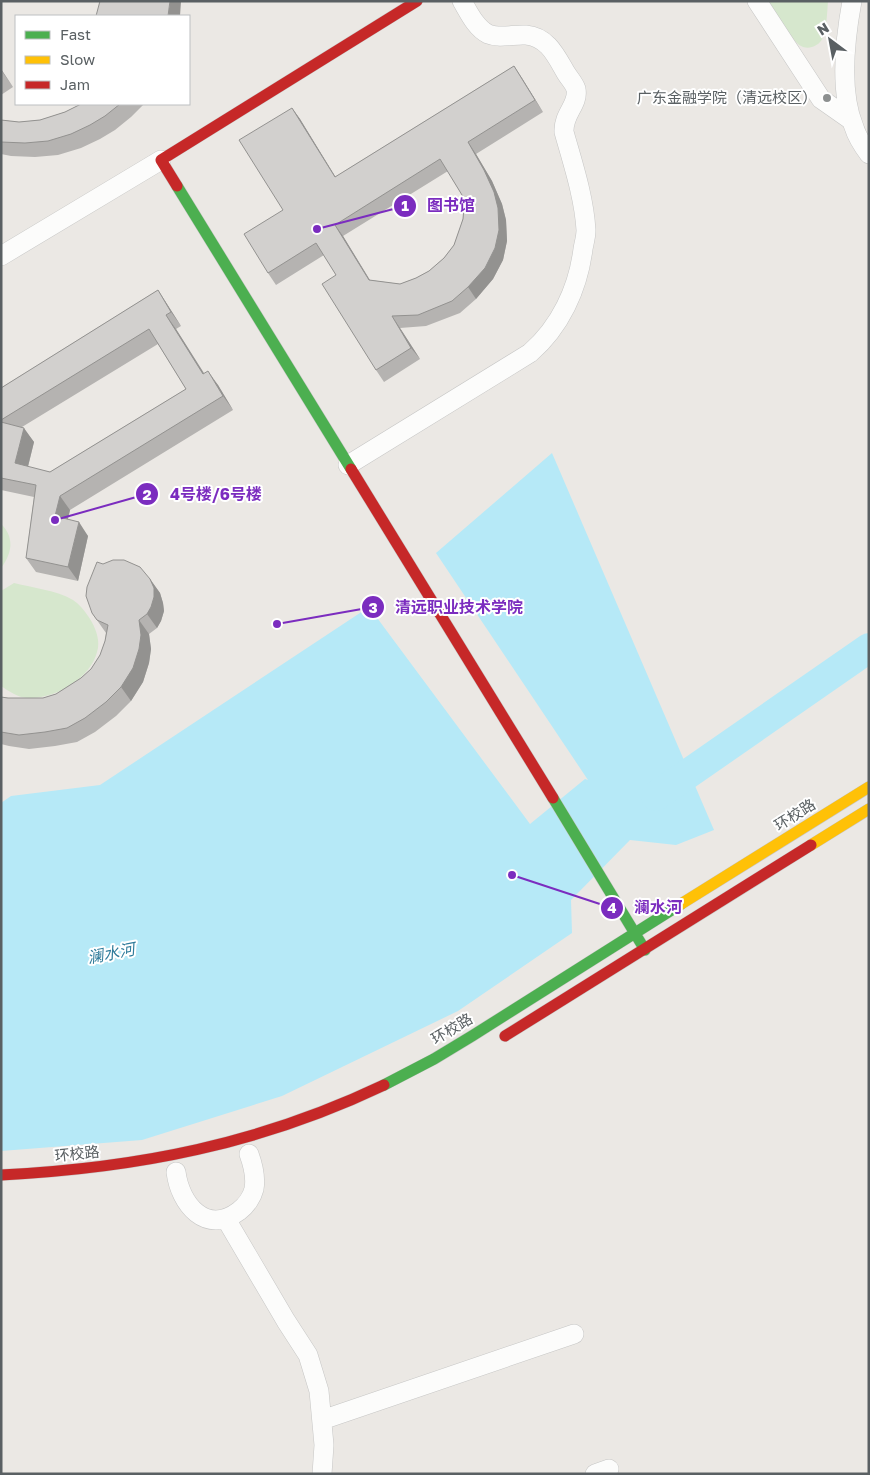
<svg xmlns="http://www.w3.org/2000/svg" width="870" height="1475" font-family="'Golos Text','Noto Sans SC',sans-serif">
<rect width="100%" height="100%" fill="#ebe8e4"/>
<!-- green -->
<path fill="#d6e7cd" d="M768 1H828C827 13 827 26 823 37 821 42 818 45 812 47 809 48 804 48 801 46 792 42 775 11 768 1Z
M1 524C15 537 12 554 1 568Z
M14 583C33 588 56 590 73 600 79 604 84 610 88 616 95 626 101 640 97 652 90 680 50 703 21 697 15 695 7 690 1 686V591Z"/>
<!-- water -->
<path fill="#b6e9f7" d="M552 453 714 830 676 845 630 840 571 900 572 933 458 1011 282 1096 142 1140 1 1151V803L11 796 100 785 369 607 530 824 585 779 588 780 436 553Z"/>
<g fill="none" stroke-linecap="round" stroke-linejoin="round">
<!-- river -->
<path stroke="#b6e9f7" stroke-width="30" d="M656 796 869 648"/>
<!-- street casing -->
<g stroke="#c6c6c5" stroke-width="20">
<path id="street" d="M757 1 821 99 851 120
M852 1C845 39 839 91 854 127 857 137 863 146 869 154
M1 256 161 160
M348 465 530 353C560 327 578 289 583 249 584 243 586 237 586 230 584 197 573 164 564 132 563 113 579 105 576 89 574 83 569 78 566 73 556 56 548 37 526 35 514 34 500 39 488 34 476 28 469 13 462 1
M176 1172C180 1204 206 1236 239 1211 246 1206 252 1197 254 1189 256 1178 253 1165 249 1154
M226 1219 286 1321 308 1355 319 1391 324 1445 322 1474
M322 1420 574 1334
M595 1474 609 1469"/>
</g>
<!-- fast casing -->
<g stroke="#c6c6c5" stroke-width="12">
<path id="fast" d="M177 186 351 469
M553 798 645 950
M384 1085 434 1059 472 1036 681 904"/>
</g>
<!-- slow casing -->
<g stroke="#c6c6c5" stroke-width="12">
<path id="slow" d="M811 845 869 809
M681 904 869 787"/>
</g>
<!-- jam casing -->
<g stroke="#c6c6c5" stroke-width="12">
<path id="jam" d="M177 186 161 160 417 1
M351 469 553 798
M505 1036 811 845
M1 1175C138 1168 260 1144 384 1085"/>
</g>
<!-- street -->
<use href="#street" stroke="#fcfcfb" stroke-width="19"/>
<!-- fast -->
<use href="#fast" stroke="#4caf50" stroke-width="11"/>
<!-- slow -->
<use href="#slow" stroke="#ffc107" stroke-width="11"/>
<!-- jam -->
<use href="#jam" stroke="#c62828" stroke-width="11"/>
</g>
<!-- wall -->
<path fill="#b5b3b1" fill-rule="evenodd" d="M514 66 543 112 476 154 492 181 502 204 506 220 507 241 503 260 493 279 476 299 460 313 426 326 400 328 420 359 384 382 376 370 336 275 324 255 276 285 268 273 283 210 292 108 300 119 335 177ZM448 171 462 195 464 207 463 219 454 245 444 258 429 271 416 278 400 284 370 280 343 236Z
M1 69 13 87 1 95Z
M81 104H144L131 117 115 130 100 139 81 148 58 155 35 157 11 156 1 154V120L19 122 40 120 65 112Z
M158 290 181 326 176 329 204 373 218 385 233 410 70 510 68 519 88 536 78 581 36 572 26 558 34 497 1 490V388ZM158 344 186 389 50 472 28 467 34 442 22 427Z
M150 579 160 593 163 603 164 611 161 621 157 628 149 634 151 649 149 663 143 682 131 701 116 716 95 732 77 742 55 746 29 749 9 746 1 744V697L8 698H43L56 694 81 678 91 669 100 655 105 641 106 633 92 613Z"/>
<!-- shaded-wall -->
<path fill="#939290" d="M170 1H181L180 16H168Z
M514 66 522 78 543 112 535 100Z
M1 69 13 87 1 70Z
M292 108 300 119 343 189 335 177Z
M468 142 476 154 492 181 502 204 506 220 507 241 503 260 493 279 476 299 468 287Z
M335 225 343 236 377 292 369 280Z
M158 290 167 304 181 326 171 312Z
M166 315 176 329 213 388 203 374Z
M392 316 400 328 420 359 411 348Z
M208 371 218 385 233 410 223 396Z
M24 428 34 442 25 478 15 463Z
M60 496 70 510 65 530 55 516Z
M79 522 88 536 78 581 68 567Z
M150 579 160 593 163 603 164 611 161 621 157 628 147 614Z
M139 620 149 634 151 649 149 663 143 682 131 701 121 687Z"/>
<!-- building -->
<path fill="#d2d0ce" stroke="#939290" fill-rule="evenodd" d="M100 1H170L168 16H96Z
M514 66 535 100 468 142 484 170 494 192 498 208 499 230 495 248 485 268 468 287 452 301 418 315 392 316 411 348 376 370 322 284 336 275 316 243 268 273 244 234 283 210 239 140 292 108 335 177ZM440 159 462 195 464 207 463 219 454 245 444 258 429 271 416 278 400 284 369 280 335 225Z
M81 104H120L105 116 90 125 71 134 48 141 25 143 1 142V120L19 122 40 120 65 112Z
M158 290 171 312 166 315 203 374 208 371 223 396 60 496 55 516 79 522 68 567 26 558 36 485 1 478V422L24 428 15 463 50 472 186 389 149 329 1 420V388Z
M113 560H124L140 567 150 579 154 588V597L151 607 147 614 139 620 141 635 139 649 133 668 121 687 106 702 85 718 67 728 45 732 19 735 1 732V697L8 698H43L56 694 81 678 91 669 100 655 105 641 108 625 97 620 92 613 86 596 87 587 97 562 103 564Z"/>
<!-- markers -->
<circle fill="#8d9090" stroke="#fff" stroke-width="2" cx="827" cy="98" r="5"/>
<g text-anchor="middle" stroke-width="4" stroke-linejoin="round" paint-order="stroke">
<!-- poi labels -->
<g font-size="15" fill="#5a6063" stroke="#fff" text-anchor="end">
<text x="817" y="103">广东金融学院（清远校区）</text>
</g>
<!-- street labels -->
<g font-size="15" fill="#5a6063" stroke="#fff">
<text transform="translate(795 815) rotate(-32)" y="5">环校路</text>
<text transform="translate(452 1029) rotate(-31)" y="5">环校路</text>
<text transform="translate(77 1154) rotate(-6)" y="5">环校路</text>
</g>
<!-- water labels -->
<g font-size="16" font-style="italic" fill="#307c9b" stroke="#fff">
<text transform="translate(111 953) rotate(-11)" y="6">澜水河</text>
</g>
</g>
<!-- callouts -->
<path fill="none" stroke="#7b2cbf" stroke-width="2" d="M317 229L405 206M55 520L147 494M277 624L373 607M512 875L612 908"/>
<g fill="#7b2cbf" stroke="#fff" stroke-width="2">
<circle cx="317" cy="229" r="5"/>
<circle cx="55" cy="520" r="5"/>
<circle cx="277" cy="624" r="5"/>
<circle cx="512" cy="875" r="5"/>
<circle cx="405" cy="206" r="12"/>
<circle cx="147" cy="494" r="12"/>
<circle cx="373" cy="607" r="12"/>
<circle cx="612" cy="908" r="12"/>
</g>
<g font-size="15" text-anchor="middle" font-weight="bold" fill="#fff">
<text x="405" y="211">1</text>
<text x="147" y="500">2</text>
<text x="373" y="613">3</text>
<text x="612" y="913">4</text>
</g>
<g font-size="16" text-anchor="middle" font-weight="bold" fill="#7b2cbf" stroke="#fff" stroke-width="4" stroke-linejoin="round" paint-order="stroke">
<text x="451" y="211">图书馆</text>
<text x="216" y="500">4号楼/6号楼</text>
<text x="459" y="613">清远职业技术学院</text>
<text x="658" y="913">澜水河</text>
</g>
<!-- border -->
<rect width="870" height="1475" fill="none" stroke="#5a6063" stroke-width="5"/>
<!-- legend -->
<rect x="15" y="15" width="175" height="90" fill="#ffffff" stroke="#bdbfc1"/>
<rect x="25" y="31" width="25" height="8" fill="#4caf50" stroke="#bdbfc1"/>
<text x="60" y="40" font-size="15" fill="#5a6063">Fast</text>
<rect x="25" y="56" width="25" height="8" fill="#ffc107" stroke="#bdbfc1"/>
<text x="60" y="65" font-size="15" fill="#5a6063">Slow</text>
<rect x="25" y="81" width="25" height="8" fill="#c62828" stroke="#bdbfc1"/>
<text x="60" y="90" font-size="15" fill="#5a6063">Jam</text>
<!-- north arrow -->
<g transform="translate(830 40) rotate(328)" stroke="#ffffff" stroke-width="4" paint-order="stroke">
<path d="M0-4L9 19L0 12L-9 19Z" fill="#5a6063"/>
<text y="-8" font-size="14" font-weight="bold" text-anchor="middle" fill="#5a6063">N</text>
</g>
</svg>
